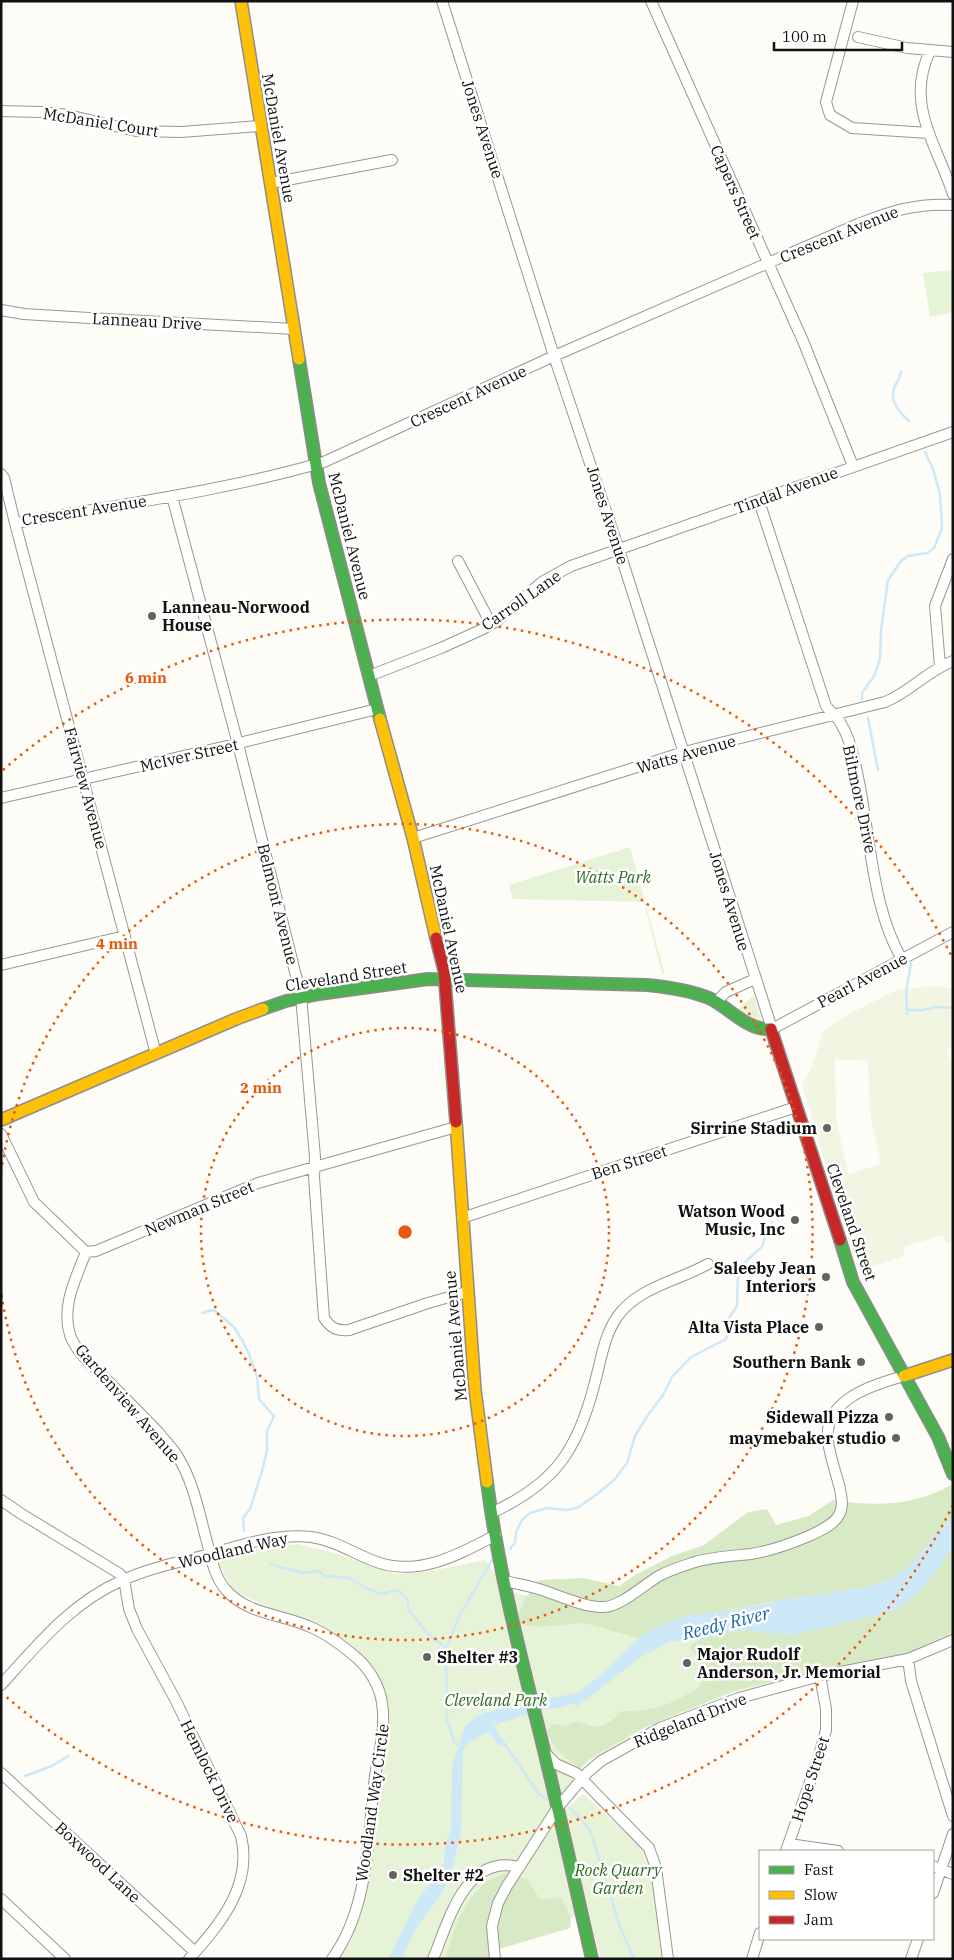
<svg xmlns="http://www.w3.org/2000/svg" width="954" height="1960" viewBox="0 0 954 1960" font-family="'IBM Plex Serif',serif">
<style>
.green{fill:#e7f3d7}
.forest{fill:#d8eac5}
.pitch{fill:#f0f6e1;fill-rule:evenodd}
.water{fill:#cde8f7}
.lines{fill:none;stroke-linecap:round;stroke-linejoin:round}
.stream{stroke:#cde8f7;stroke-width:2.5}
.street-casing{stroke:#979795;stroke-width:12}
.fast-casing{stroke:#8e8d8b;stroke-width:14}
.slow-casing{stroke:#8e8d8b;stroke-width:14}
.jam-casing{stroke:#8e8d8b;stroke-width:14}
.street{stroke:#fffffe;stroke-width:10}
.fast{stroke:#4caf50;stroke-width:11}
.slow{stroke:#ffc107;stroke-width:11}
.jam{stroke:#c62828;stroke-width:11}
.ring{fill:none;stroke:#e8590c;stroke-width:2.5;stroke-dasharray:2.5 5}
.poi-dot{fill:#646362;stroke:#fff;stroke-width:2}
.labels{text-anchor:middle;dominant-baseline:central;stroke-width:5;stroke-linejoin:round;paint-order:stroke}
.street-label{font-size:16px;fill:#111;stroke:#fff}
.poi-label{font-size:16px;font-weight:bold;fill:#111;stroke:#fff;text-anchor:end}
.park-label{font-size:16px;font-style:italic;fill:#2f6b1f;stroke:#fff}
.water-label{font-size:18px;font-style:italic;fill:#1768a6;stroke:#fff}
.centre{fill:#e8590c;stroke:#fff;stroke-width:2.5}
.ring-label{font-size:15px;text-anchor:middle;font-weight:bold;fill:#e8590c;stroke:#fff;stroke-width:5;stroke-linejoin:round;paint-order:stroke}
</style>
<rect width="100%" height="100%" fill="#fdfcf7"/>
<path class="green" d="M953 270V312L930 317 923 273Z
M630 847 665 975 662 974 644 902 513 899 509 885Z
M754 995 763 1026 738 1009Z
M953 1496V1634L909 1654 828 1670 734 1692 641 1730 586 1763 550 1810 578 1914 571 1918 570 1928 502 1948H489L491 1959H337L351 1942 367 1885 388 1703 367 1661 321 1625 283 1613 233 1591 216 1558 256 1549 298 1544 334 1553 396 1574 426 1572 485 1560 507 1591 606 1615Z
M583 1794 634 1840 644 1851 651 1867 665 1959H600L565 1809Z"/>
<path class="forest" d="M953 1484V1516L936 1533 910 1566 891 1578 869 1587 780 1600 667 1622 638 1638 584 1623 538 1627 516 1623 524 1600 540 1580 583 1578 619 1586 635 1575 672 1556 704 1545 748 1512 767 1509 776 1525 809 1516 833 1500C875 1507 915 1506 953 1484Z
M953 1546V1632L909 1653 828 1668 729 1692 643 1728 589 1759 580 1768C565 1759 553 1748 547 1731L551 1725 557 1724C566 1729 567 1723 575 1722 581 1720 585 1725 590 1726 604 1729 613 1720 622 1711 654 1712 674 1704 700 1686 705 1670 701 1660 689 1647L699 1640 738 1630 793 1635Z
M505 1873 527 1879 540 1899 562 1898 571 1918 570 1928 502 1948H489L491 1959H445L457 1922 470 1899 485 1882Z"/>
<path class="pitch" d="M937 986 953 989V1047L947 1050 953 1068V1241L946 1243 943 1235 903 1247 905 1256 869 1267 864 1255 854 1258 802 1085 812 1067 823 1031 847 1015 897 990ZM835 1059 868 1061 870 1113 881 1164 848 1174 836 1117Z"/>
<path class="water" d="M953 1516V1546L938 1569 919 1591 906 1603 889 1612 793 1635 738 1630 699 1640 671 1641 641 1657 578 1706 572 1703 563 1707 542 1710 494 1725 505 1746 499 1745 489 1733C478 1734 471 1742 463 1749L461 1833 451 1873 440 1896 415 1930 402 1959H389L415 1904 444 1864 446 1841 451 1830 452 1766 465 1726 479 1715 508 1706 577 1693 609 1668 638 1638 667 1622 688 1616 734 1610 780 1600 869 1587 891 1578 910 1566 936 1533Z"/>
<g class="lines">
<path class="stream" d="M901 372C900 378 898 381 895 386 888 399 900 413 909 421
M862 699V693L874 676 880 659 881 630 888 580 901 561 908 556 927 553 934 548 942 528 940 494 933 469 925 452
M868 718 878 770
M908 1010H924L935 1007 953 1008
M907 1014 906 992 911 964
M202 1313 212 1310 215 1311 234 1327 242 1340 249 1354 257 1377 259 1399 274 1416 267 1431V1450L262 1471 250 1509 243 1518 244 1531
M510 1549 515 1543 516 1532 522 1520 530 1513 547 1508 567 1510 577 1508 596 1495 614 1480 627 1463 635 1436 648 1415 663 1395 672 1377 691 1357 726 1339 728 1332 727 1321 737 1306 738 1274 747 1260 762 1247 766 1234 772 1222
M271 1563 276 1566 303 1573 319 1571 325 1576 349 1578 366 1588 382 1594 396 1590 399 1591 407 1599 409 1610 428 1634 446 1648
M502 1740 538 1793 546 1799
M461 1749 454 1741 447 1720 446 1648 461 1613 492 1560
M25 1776 52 1766 68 1756
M571 1809 586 1825 591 1833 620 1927 634 1959"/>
<g class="street-casing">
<path id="street" d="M442 1 554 356 619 550 772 1029 953 932
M651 1 803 341 853 466
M853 1 826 102 830 115 852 128 929 133
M858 37 907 48 953 52
M930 51C905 104 936 143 953 194
M1 111 42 112 68 115 136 131 181 132 260 126
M271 183 392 160
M1 310 24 314 89 318 294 329
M1 474 4 478 15 523C118 505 224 491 324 462L554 356 858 224C891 211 916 203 953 205
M172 496 238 744 301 996 315 1157 314 1177 324 1318C331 1328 336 1331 349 1330L428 1303 467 1292
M759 501 826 706C831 713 838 717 841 724 851 740 855 763 859 782 870 837 873 911 902 959
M15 523 156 1054
M458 561 491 624
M940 666 935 606 953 559
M369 676 441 648 483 629 498 620 542 582 571 566 953 432
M1 798 227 746 377 709
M413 838 684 752 885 702C910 692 927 671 953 661
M1 965 125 936
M716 1002 726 992 755 979
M1 1134 34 1202 86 1252 96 1251 258 1183 456 1127
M462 1218 796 1107
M86 1252C76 1278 61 1306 70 1335 76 1352 92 1365 105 1378 123 1396 141 1414 159 1433 165 1441 173 1448 178 1457 194 1483 199 1513 207 1542 211 1558 215 1578 226 1590 247 1614 280 1614 308 1626 326 1633 343 1646 358 1659 370 1670 380 1687 382 1703 386 1728 379 1752 375 1776 367 1837 370 1907 332 1959
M1 1500 20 1513 120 1574 124 1579 129 1609 137 1629 176 1701 241 1836C253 1886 220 1924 189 1959
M491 1513C555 1484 578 1450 595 1382 601 1360 604 1336 617 1317 638 1287 678 1281 708 1264
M505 1581C518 1584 530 1586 542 1590 560 1596 586 1608 604 1607 620 1607 645 1584 659 1576 670 1570 683 1566 695 1562 713 1557 732 1556 751 1554 771 1551 790 1544 809 1536 819 1531 830 1527 837 1518 844 1509 842 1499 840 1489 836 1473 830 1457 828 1441 823 1399 873 1385 904 1376
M908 1659 911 1681 953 1816
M1 1685C38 1644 72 1602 123 1580 152 1567 184 1561 214 1553 244 1544 279 1533 311 1537 334 1540 353 1553 374 1561 417 1578 458 1555 496 1535
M545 1753 556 1764 576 1773 649 1848 656 1868 668 1959
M1 1773 195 1952
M789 1844 838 1851
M786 1851 818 1759 826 1730V1709L820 1676
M933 1866 953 1874
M933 1893 953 1834
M1 1899 65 1959
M433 1959C448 1923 465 1853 519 1867
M495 1959 492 1926 498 1903 507 1886 558 1807 587 1773 601 1761 660 1728 739 1698 820 1676 908 1659 953 1640
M752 1959 760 1933
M911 1959 918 1939"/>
</g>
<g class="fast-casing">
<path id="fast" d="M299 359 319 483 380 719
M263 1009 286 1001 319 994 428 979 647 985C668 987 689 990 709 998 729 1007 747 1031 771 1029
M840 1240 853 1282 938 1437 953 1474
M487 1482C498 1569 520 1653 541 1738 559 1811 575 1885 592 1959"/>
</g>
<g class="slow-casing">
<path id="slow" d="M241 1 299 359
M380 719 413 838 436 938
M1 1120 236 1019 263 1009
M456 1122 475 1390 487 1482
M904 1376 953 1360"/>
</g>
<g class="jam-casing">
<path id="jam" d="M436 938 444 970 456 1122
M771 1029 840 1240"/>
</g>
<use href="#street" class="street"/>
<use href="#fast" class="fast"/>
<use href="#slow" class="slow"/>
<use href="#jam" class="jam"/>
</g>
<g class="ring">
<circle cx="405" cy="1232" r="204"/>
<path d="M1 1172A408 408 0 1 1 1 1292"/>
<path d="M953 1505A612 612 0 0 1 3 1694M3 770A612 612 0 0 1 953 959"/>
</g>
<g class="poi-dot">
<circle cx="152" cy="616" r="5"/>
<circle cx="827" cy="1128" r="5"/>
<circle cx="795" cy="1220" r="5"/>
<circle cx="826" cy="1277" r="5"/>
<circle cx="819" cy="1327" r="5"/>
<circle cx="861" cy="1362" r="5"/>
<circle cx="889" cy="1417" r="5"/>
<circle cx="896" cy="1438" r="5"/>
<circle cx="427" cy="1657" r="5"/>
<circle cx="687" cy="1663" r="5"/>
<circle cx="393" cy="1875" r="5"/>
</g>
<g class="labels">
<g class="street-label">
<text transform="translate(101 122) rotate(9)">McDaniel Court</text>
<text transform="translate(483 129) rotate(72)">Jones Avenue</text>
<text transform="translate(279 138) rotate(80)">McDaniel Avenue</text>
<text transform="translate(736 192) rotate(66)">Capers Street</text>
<text transform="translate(839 234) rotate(-22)">Crescent Avenue</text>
<text transform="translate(147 321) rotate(3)">Lanneau Drive</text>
<text transform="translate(468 396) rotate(-25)">Crescent Avenue</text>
<text transform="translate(786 490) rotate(-20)">Tindal Avenue</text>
<text transform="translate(84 510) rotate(-9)">Crescent Avenue</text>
<text transform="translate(608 515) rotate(72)">Jones Avenue</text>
<text transform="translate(350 536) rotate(76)">McDaniel Avenue</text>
<text transform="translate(521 600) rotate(-35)">Carroll Lane</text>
<text transform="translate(686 754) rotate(-16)">Watts Avenue</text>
<text transform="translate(189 755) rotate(-13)">McIver Street</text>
<text transform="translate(86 788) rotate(75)">Fairview Avenue</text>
<text transform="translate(860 799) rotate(78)">Biltmore Drive</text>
<text transform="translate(730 901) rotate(73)">Jones Avenue</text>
<text transform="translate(278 904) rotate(76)">Belmont Avenue</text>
<text transform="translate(449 929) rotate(78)">McDaniel Avenue</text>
<text transform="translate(346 976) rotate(-9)">Cleveland Street</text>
<text transform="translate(862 980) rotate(-28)">Pearl Avenue</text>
<text transform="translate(629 1162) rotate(-18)">Ben Street</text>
<text transform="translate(199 1208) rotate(-23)">Newman Street</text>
<text transform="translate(852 1222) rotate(71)">Cleveland Street</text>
<text transform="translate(455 1336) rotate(-95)">McDaniel Avenue</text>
<text transform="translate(128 1403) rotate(49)">Gardenview Avenue</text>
<text transform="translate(233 1550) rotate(-13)">Woodland Way</text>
<text transform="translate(690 1720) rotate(-22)">Ridgeland Drive</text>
<text transform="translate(210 1771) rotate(64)">Hemlock Drive</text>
<text transform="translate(810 1779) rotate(-72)">Hope Street</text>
<text transform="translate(372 1803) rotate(-82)">Woodland Way Circle</text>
<text transform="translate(98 1862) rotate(43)">Boxwood Lane</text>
</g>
<g class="poi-label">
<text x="162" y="607" text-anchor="start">Lanneau-Norwood<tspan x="162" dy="18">House</tspan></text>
<text x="817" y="1128">Sirrine Stadium</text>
<text x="785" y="1211">Watson Wood<tspan x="785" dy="18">Music, Inc</tspan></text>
<text x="816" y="1268">Saleeby Jean<tspan x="816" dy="18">Interiors</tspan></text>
<text x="809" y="1327">Alta Vista Place</text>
<text x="851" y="1362">Southern Bank</text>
<text x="879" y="1417">Sidewall Pizza</text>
<text x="886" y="1438">maymebaker studio</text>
<text x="697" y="1654" text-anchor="start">Major Rudolf<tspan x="697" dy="18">Anderson, Jr. Memorial</tspan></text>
<text x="437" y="1657" text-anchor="start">Shelter #3</text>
<text x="403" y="1875" text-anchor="start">Shelter #2</text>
</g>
<g class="park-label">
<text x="613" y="877">Watts Park</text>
<text x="496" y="1700">Cleveland Park</text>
<text x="618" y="1870">Rock Quarry<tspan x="618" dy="18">Garden</tspan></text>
</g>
<g class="water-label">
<text transform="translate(726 1623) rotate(-14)">Reedy River</text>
</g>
</g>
<circle cx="405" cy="1232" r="8" class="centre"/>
<g class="ring-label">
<text x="146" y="683">6 min</text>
<text x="117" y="949">4 min</text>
<text x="261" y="1093">2 min</text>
</g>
<rect width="954" height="1960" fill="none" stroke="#111111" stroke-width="5"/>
<rect x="759" y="1850" width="175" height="90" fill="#ffffff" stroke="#a0a0a0"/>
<rect x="769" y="1866" width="25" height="8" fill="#4caf50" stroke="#a0a0a0"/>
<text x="804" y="1875" font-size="15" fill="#111111">Fast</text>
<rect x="769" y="1891" width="25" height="8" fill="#ffc107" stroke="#a0a0a0"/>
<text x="804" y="1900" font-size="15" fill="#111111">Slow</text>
<rect x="769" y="1916" width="25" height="8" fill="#c62828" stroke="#a0a0a0"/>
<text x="804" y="1925" font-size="15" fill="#111111">Jam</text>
<path d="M774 42v8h128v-8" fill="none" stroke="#111111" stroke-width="2.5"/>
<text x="782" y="42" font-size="15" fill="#111111" stroke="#ffffff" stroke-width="4" paint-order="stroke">100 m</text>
</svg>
